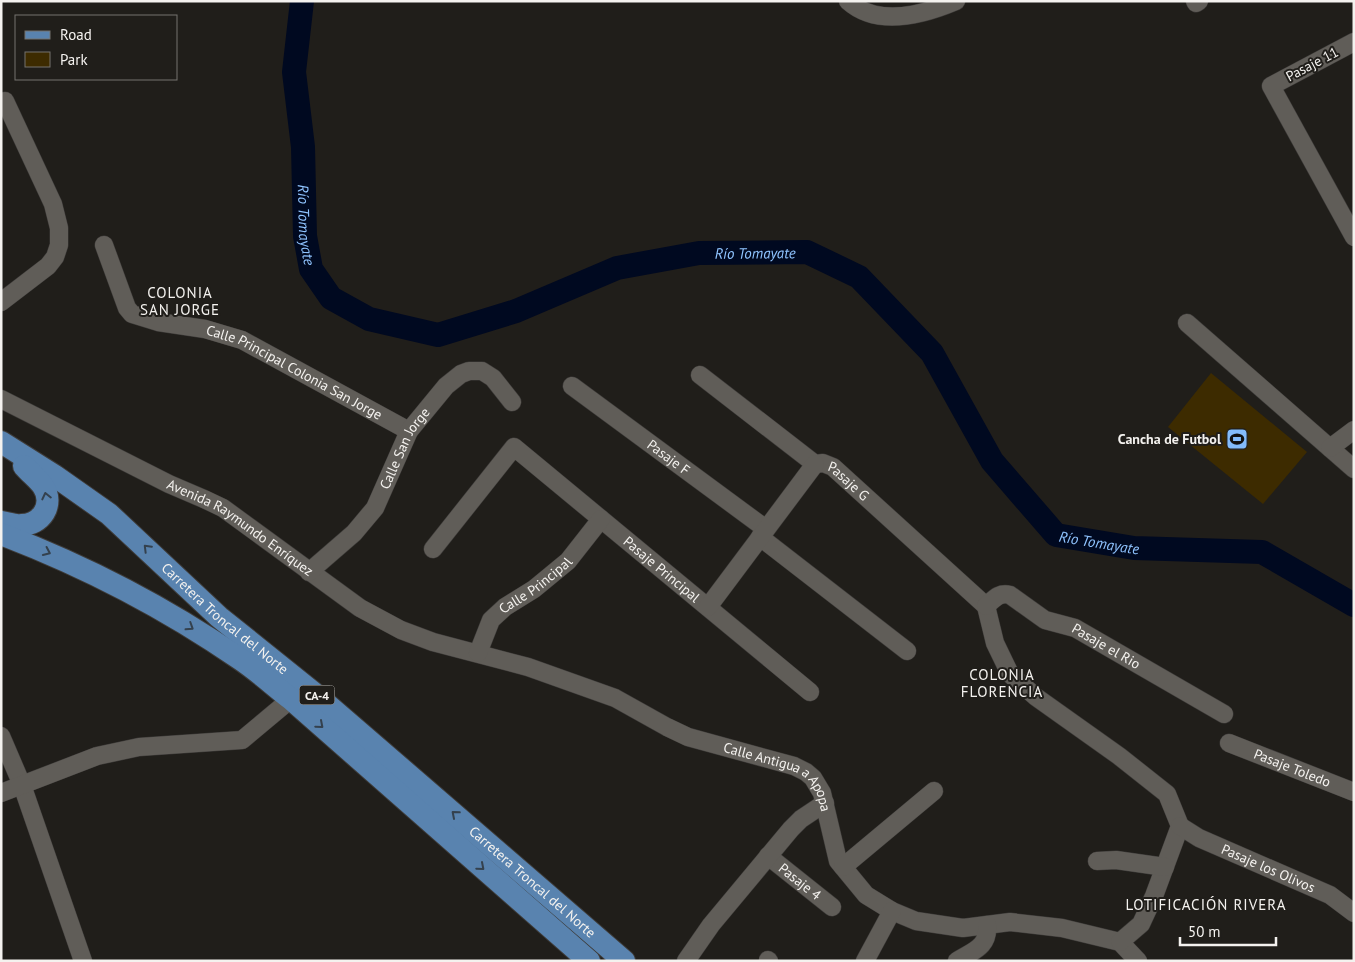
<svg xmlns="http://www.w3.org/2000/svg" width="1355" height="962" viewBox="0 0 1355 962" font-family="'PT Sans',sans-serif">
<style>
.green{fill:#3d2b00}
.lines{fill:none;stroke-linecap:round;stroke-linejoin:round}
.river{stroke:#000920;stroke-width:24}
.minor-casing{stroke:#3d3b39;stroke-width:19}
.major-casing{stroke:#3d3b39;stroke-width:24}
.minor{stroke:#605d58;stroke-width:18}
.major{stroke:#5983af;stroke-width:22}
.oneway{stroke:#34414e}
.labels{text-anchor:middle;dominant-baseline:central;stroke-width:4;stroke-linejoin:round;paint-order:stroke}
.shield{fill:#201e1a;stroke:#b4b2af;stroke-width:1}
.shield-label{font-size:12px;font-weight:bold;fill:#f4f2ef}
.street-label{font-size:14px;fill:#f4f2ef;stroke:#201e1a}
.poi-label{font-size:14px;font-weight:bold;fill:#f4f2ef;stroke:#201e1a;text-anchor:end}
.water-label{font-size:15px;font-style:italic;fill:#8fc4ff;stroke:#201e1a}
.neighbourhood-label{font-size:15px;letter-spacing:1px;fill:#f4f2ef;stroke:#201e1a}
</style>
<rect width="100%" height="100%" fill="#201e1a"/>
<path class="green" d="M1211 373 1307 452 1263 504 1168 427Z"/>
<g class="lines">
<path class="river" id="s1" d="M302 1 294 72 303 147 305 236 311 269 331 298 369 319 438 335 516 311 617 268 699 253 807 252 859 277 932 353 992 461 1056 535 1134 548 1262 552 1354 605"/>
<g class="minor-casing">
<g id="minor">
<path d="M848 1C878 28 923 15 956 1"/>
<path d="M1195 1 1196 3 1199 1"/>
<path d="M1354 42 1271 86 1354 237"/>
<path id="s2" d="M104 245 127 308 132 314 158 322 205 329 242 340 409 431"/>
<path d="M1 302 48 266 55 257 59 245V228L53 204 5 101"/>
<path d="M1187 323 1354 469"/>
<path id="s3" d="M700 375 815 464 823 463 833 467 986 606"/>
<path id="s4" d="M572 386 766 529"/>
<path id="s5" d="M1 399 169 484 204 499 223 508 360 608 401 630 433 642 528 667 615 698 667 727 688 737 794 766 806 772 813 778 822 793 838 861 866 895 892 911 916 921 963 928 1010 922 1062 928 1120 942 1138 961"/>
<path d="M1330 448 1354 430"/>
<path d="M760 537 907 651"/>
<path id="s6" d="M433 549 514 447 810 692"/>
<path id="s7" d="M309 572 354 533 375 508 409 431 446 386 461 374 469 371H482L493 378 512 402"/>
<path d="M986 606 995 643 1010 674 1036 697 1119 756 1167 794 1180 826 1154 896 1141 924 1120 942"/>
<path id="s8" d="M986 606C994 599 999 592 1010 595L1045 620 1075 628 1224 714"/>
<path d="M708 607 815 464"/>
<path id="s9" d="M478 653 491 620 505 607 534 589 568 561 601 519"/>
<path d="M1 736 22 785 83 961"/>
<path id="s10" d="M1229 743 1354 792"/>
<path d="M1 793 97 756 139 747 242 740 291 699"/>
<path id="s11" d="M1180 826 1199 838 1330 895 1354 913"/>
<path id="s12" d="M768 856 832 907"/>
<path d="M1097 861 1116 860 1165 867"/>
<path d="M843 867 934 791"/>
<path d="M768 960 769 961"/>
<path d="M686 961 711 925 791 829 801 819 825 803"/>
<path d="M865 961 892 911"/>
<path d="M957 961C973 951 989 947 987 925"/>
</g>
</g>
<g class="major-casing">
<g id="major">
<path id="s13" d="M1 442 55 476 109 514 219 617 315 694 624 961"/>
<path d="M1 522C8 523 15 526 21 525 41 525 55 505 43 486 38 479 30 473 24 466"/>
<path d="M1 534C85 566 166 608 240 659 258 671 274 686 291 699L589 961"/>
</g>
</g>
<use href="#minor" class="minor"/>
<use href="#major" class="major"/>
</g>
<defs><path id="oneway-chevron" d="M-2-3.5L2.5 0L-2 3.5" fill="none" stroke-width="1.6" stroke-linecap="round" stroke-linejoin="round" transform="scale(1.25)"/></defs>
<g class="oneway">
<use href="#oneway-chevron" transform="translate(46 496) rotate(-103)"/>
<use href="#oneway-chevron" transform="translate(147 548) rotate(-135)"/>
<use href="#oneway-chevron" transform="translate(47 552) rotate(25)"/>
<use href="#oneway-chevron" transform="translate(190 627) rotate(33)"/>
<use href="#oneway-chevron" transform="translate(320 725) rotate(41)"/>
<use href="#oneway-chevron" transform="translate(455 814) rotate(-139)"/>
<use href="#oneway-chevron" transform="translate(481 867) rotate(41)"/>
</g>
<defs>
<g id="stadium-square" transform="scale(1.125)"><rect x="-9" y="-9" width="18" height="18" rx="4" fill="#83bcfb" stroke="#201e1a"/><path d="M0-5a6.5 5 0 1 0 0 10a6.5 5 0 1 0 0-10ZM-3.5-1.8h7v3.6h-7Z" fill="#111"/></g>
</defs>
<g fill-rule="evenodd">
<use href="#stadium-square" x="1237" y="439"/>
</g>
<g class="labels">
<rect class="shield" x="299.5" y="685.5" width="35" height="19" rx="4"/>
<g class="shield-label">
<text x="317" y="695">CA-4</text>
</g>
<g class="street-label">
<text transform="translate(1312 64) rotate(-28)">Pasaje 11</text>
<text stroke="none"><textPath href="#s2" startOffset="249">Calle Principal Colonia San Jorge</textPath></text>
<text stroke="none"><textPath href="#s7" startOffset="159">Calle San Jorge</textPath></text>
<text stroke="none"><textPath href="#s4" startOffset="120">Pasaje F</textPath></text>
<text stroke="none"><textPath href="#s3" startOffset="185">Pasaje G</textPath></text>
<text stroke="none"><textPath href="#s5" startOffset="272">Avenida Raymundo Enríquez</textPath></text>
<text stroke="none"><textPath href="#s6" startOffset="322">Pasaje Principal</textPath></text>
<text stroke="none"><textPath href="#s9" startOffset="92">Calle Principal</textPath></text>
<text stroke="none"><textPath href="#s13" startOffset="286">Carretera Troncal del Norte</textPath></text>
<text stroke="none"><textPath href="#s8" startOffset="138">Pasaje el Rio</textPath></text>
<text stroke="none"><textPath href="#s10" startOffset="68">Pasaje Toledo</textPath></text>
<text stroke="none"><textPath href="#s5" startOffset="874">Calle Antigua a Apopa</textPath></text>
<text stroke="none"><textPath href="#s11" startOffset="98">Pasaje los Olivos</textPath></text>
<text stroke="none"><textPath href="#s13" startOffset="691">Carretera Troncal del Norte</textPath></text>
<text stroke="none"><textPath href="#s12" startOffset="41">Pasaje 4</textPath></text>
</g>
<g class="poi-label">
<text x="1221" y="439">Cancha de Futbol</text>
</g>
<g class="water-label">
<text stroke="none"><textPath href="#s1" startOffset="225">Río Tomayate</textPath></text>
<text stroke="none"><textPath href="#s1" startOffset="750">Río Tomayate</textPath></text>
<text stroke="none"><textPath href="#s1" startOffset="1230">Río Tomayate</textPath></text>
</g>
<g class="neighbourhood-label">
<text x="180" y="292">COLONIA<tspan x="180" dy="17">SAN JORGE</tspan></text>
<text x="1002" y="674">COLONIA<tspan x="1002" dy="17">FLORENCIA</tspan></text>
<text x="1206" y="904">LOTIFICACIÓN RIVERA</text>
</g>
</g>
<rect width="1355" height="962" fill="none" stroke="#f4f2ef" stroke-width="5"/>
<rect x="15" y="15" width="162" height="65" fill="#201e1a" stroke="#75736f"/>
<rect x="25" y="31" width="25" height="8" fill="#5983af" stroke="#75736f"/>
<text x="60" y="40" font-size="15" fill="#f4f2ef">Road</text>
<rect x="25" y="52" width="25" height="15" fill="#3d2b00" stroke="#75736f"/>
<text x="60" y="65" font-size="15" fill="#f4f2ef">Park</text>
<path d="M1180 937v8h96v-8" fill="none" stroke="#f4f2ef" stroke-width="2.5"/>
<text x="1188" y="937" font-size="15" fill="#f4f2ef" stroke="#201e1a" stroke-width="4" paint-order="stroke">50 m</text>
</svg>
